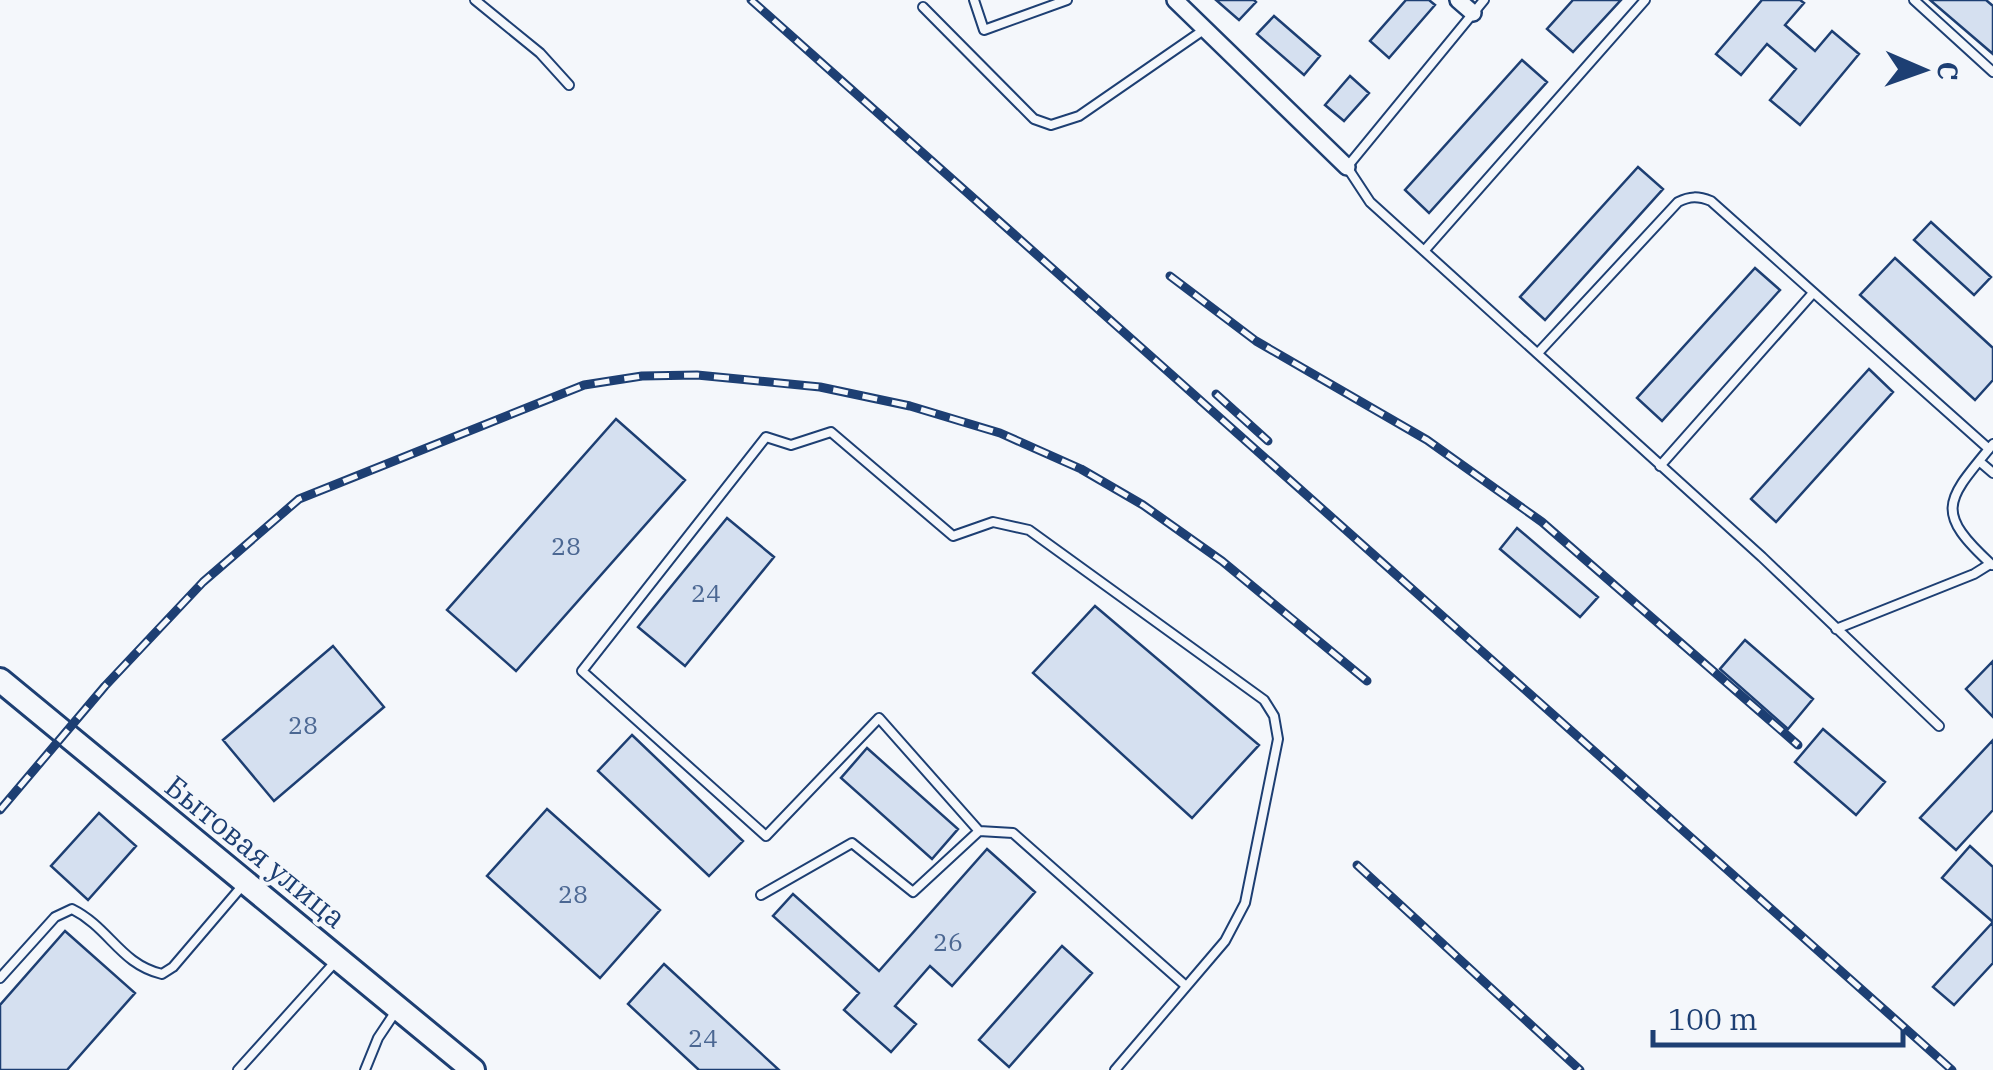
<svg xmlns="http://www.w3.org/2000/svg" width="1993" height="1070" viewBox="0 0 1993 1070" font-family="'IBM Plex Serif',serif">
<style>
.building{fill:#d5e0f0;stroke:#1d3f73;stroke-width:2.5}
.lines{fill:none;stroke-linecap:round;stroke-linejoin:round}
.lane-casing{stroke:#1d3f73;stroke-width:12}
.street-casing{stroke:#1d3f73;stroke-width:20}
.secondary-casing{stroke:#1d3f73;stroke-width:28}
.lane{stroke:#f4f7fb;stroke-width:8}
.street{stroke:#f4f7fb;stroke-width:15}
.secondary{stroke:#f4f7fb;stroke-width:22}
.rail-casing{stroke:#1d3f73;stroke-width:9}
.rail{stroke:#f4f7fb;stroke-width:5;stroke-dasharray:15;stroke-linecap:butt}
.labels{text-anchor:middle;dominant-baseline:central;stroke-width:8;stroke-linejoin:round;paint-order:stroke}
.number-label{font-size:25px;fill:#4b6792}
.street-label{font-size:30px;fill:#1d3f73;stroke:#f4f7fb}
</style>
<rect width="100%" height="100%" fill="#f4f7fb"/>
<path class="building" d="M1216 0H1254L1256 2 1239 20Z
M1406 0H1429L1435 5 1389 58 1370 41Z
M1573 0H1621L1573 52 1547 29Z
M1762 0H1800L1804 3 1785 25 1815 51 1832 31 1859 54 1800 125 1770 100 1796 69 1767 44 1741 75 1716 54Z
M1930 0H1986L1993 6V54Z
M1274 16 1320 56 1304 75 1257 34Z
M1522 60 1547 82 1429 213 1405 190Z
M1350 76 1369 93 1344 121 1325 105Z
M1638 167 1663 189 1545 320 1520 297Z
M1931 222 1991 277 1974 295 1914 240Z
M1895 258 1993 348V380L1975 400 1860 295Z
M1755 268 1780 290 1662 421 1637 398Z
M1869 369 1893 392 1776 522 1751 499Z
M616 419 685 480 516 671 447 610Z
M727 518 774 557 685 666 638 627Z
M1517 528 1598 597 1580 617 1500 549Z
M1095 606 1259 745 1192 818 1033 673Z
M1745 640 1813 699 1788 729 1720 669Z
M333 646 384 707 274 801 223 740Z
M1993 661V717L1966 689Z
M1823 729 1885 782 1856 815 1795 762Z
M632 735 743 841 709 876 598 771Z
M1993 740V810L1956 850 1920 818Z
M867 748 958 829 932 859 841 778Z
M547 809 660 910 600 978 487 876Z
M99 813 136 846 88 900 51 866Z
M1970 846 1993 867V922L1942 878Z
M987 849 1035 892 952 986 930 966 895 1006 916 1024 891 1052 844 1010 859 993 773 916 793 894 879 971Z
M1993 922V963L1954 1005 1933 987Z
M65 931 135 993 67 1070H0V1005Z
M1062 946 1092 973 1009 1067 979 1040Z
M664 964 779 1070H699L628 1004Z"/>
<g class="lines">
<g class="lane-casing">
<path id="lane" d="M475 0 540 53 569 85
M974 0 984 30 1067 0
M1484 0 1347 167 1370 202 1762 557 1939 726
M1914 0 1993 72
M923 7 1034 119 1051 125 1079 116 1205 29
M1424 251 1645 0
M1538 353 1678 202C1690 196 1698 196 1711 201L1989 449
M1979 461 1993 473
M1660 466 1813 293
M1992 565C1933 511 1946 501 1993 444
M1836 629 1974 574 1990 564
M979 831 879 718 766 836 582 671 766 437 791 445 831 432 953 536 993 522 1029 530 1264 700 1274 716 1278 739 1245 903 1225 941 1115 1070
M761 895 852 843 913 892 979 831 1013 833 1186 986
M0 978 55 917 72 909C110 928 120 964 162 974L173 967 243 885
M238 1070 336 961
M365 1070 378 1038 396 1011"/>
</g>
<g class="street-casing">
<path id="street" d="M1175 0 1347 167
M1458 0 1473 13"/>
</g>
<g class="secondary-casing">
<path id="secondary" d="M0 680 473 1070"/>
</g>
<use href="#lane" class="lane"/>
<use href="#street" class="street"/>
<use href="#secondary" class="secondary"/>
<g class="rail-casing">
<path id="rail" d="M751 0 1952 1070
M1170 276 1256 341 1427 440 1542 522 1798 745
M1216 394 1268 441
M0 810 105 686 203 582 299 499 584 385 642 376 697 375 820 387 910 406 1000 433 1081 469 1143 505 1222 561 1367 681
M1357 865 1580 1070"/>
</g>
<use href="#rail" class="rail"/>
</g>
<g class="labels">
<g class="number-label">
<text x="566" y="545">28</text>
<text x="706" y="592">24</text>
<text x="303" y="724">28</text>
<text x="573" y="893">28</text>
<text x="948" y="941">26</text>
<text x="703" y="1037">24</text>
</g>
<g class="street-label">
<text transform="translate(256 851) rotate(39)">Бытовая улица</text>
</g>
</g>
<g transform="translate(1923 70) rotate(92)" stroke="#f4f7fb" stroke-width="8" paint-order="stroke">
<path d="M0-8L18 38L0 25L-18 38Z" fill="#1d3f73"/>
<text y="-15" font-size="28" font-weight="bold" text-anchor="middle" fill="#1d3f73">С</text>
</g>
<path d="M1653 1030v15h250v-15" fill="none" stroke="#1d3f73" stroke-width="5"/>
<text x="1668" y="1030" font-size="30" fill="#1d3f73" stroke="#f4f7fb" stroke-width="8" paint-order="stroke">100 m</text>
</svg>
